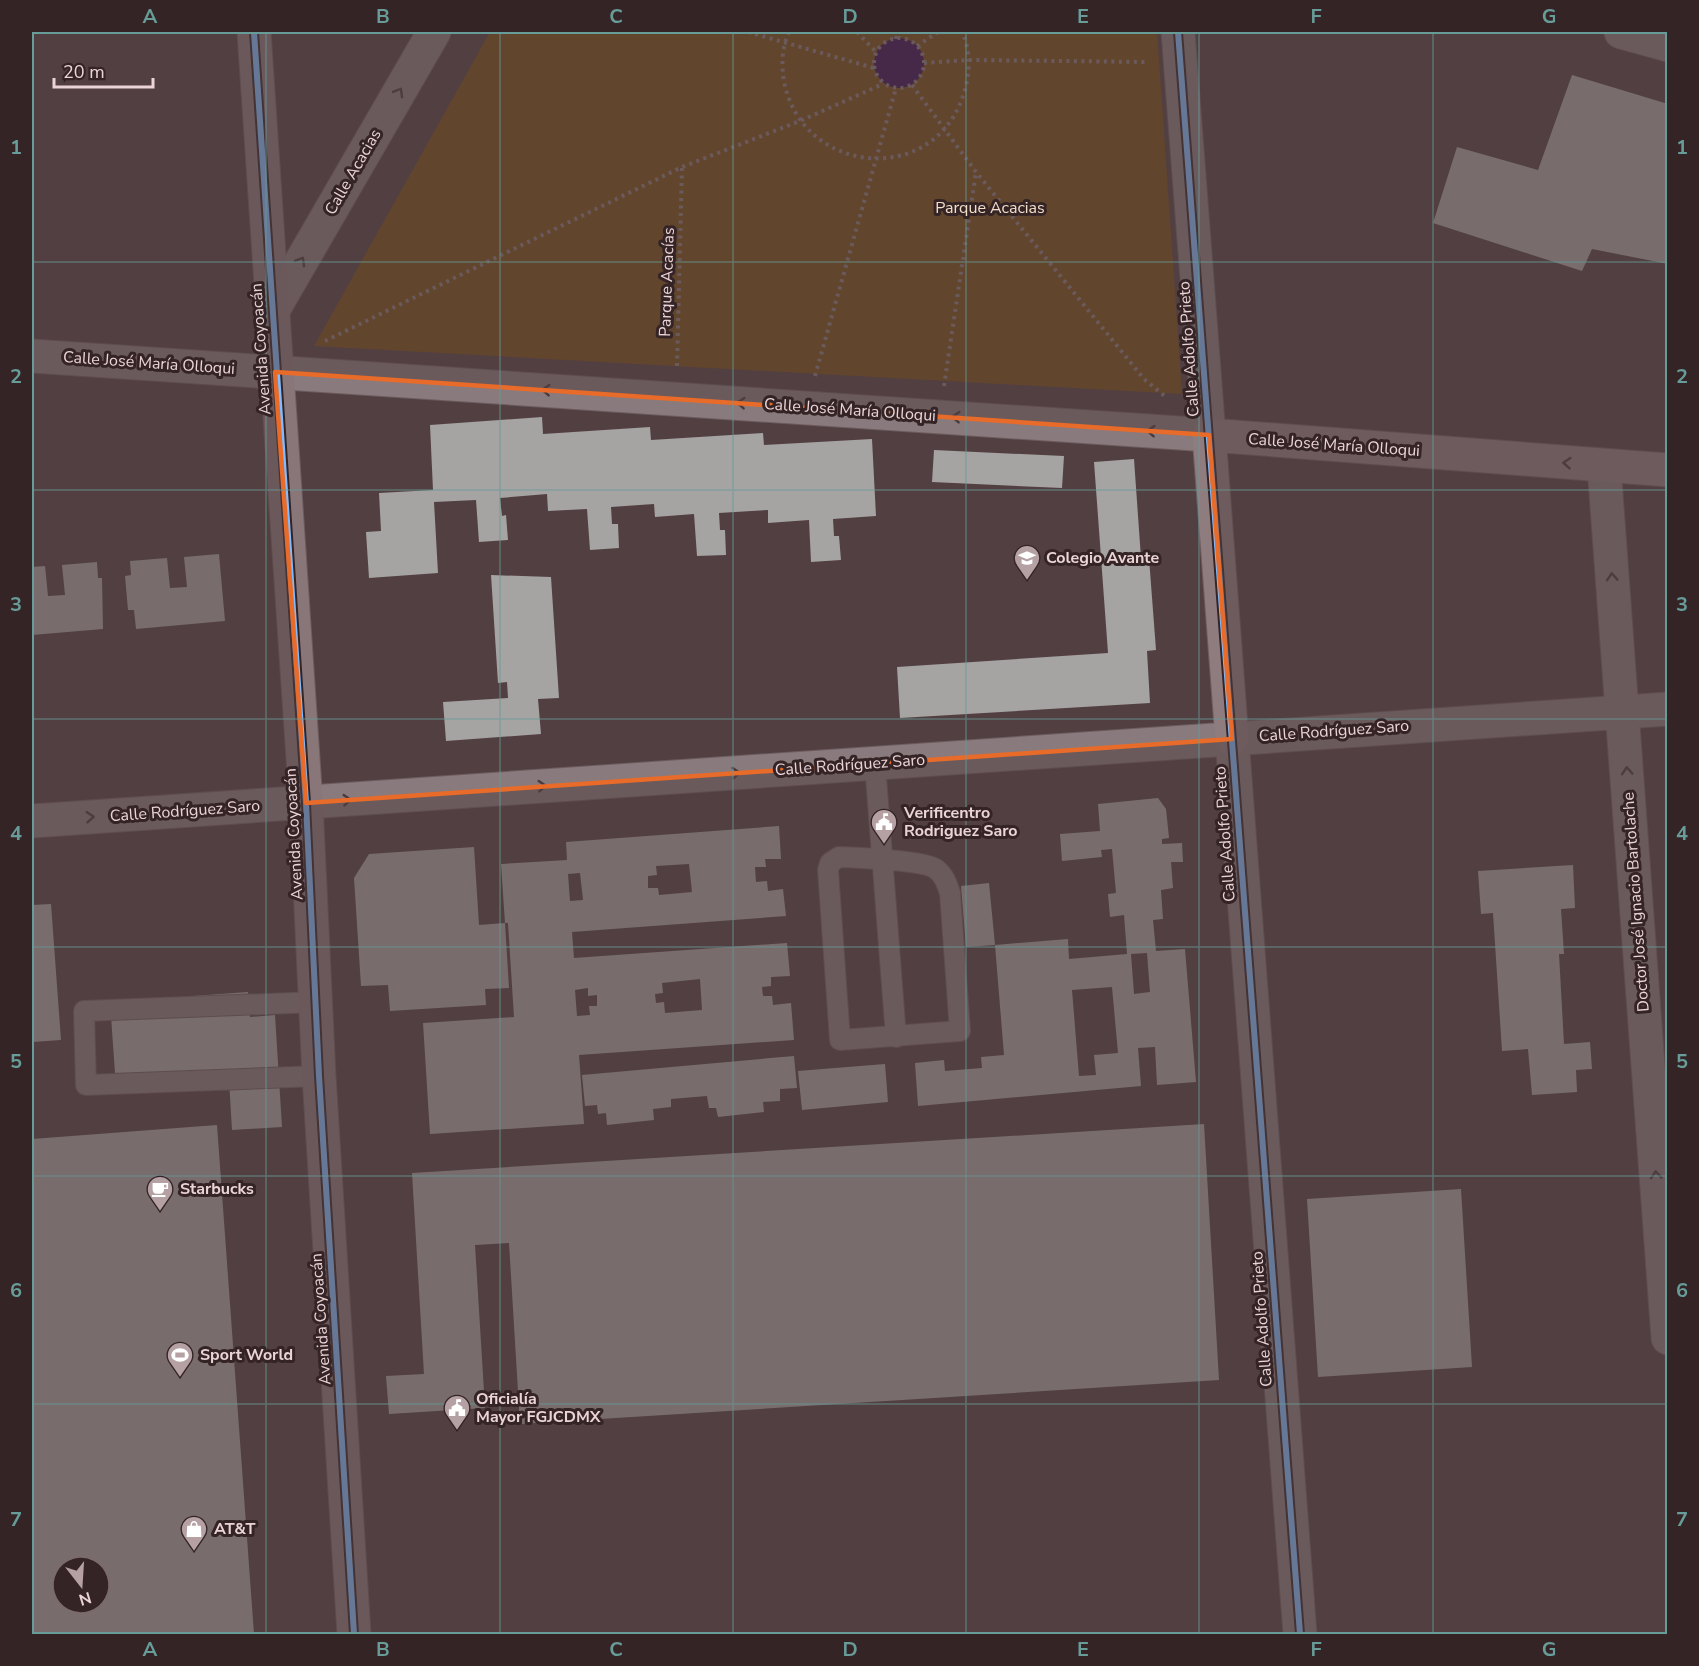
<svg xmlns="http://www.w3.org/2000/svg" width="1699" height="1666" viewBox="0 0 1699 1666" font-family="'Nunito Sans',sans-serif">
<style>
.green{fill:#774c15}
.water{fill:#390f50}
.building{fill:#a6a3a3;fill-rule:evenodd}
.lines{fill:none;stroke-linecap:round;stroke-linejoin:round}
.lane-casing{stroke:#6d5c5f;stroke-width:22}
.street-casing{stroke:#6d5c5f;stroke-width:35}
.secondary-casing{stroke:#6d5c5f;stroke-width:35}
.primary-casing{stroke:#6d5c5f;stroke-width:35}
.path{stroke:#887a7d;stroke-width:4;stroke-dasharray:3 4.5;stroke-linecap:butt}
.lane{stroke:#897a7d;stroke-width:20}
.street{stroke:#897a7d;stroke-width:33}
.secondary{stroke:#8e7c7f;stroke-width:33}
.primary{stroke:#897679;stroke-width:33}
.cycleway-casing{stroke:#342426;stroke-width:10}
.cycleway{stroke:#80bcff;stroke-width:6}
.oneway{stroke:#493a3c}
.oneway2{stroke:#4a3a3c}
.marked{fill:none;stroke:#e86b2a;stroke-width:4.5;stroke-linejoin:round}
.grid{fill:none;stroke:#679c98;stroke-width:1.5;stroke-opacity:0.55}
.labels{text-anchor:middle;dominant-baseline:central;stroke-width:6;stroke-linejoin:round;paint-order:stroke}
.street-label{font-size:16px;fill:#ebd4d7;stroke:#342426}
.park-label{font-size:16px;fill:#f3dec9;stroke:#342426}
.poi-label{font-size:16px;font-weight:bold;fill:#ebd4d7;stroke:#342426;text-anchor:start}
.neatline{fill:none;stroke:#679c98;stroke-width:2}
.grid-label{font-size:20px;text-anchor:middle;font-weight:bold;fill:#679c98}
</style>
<rect width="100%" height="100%" fill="#523f42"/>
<path class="green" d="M490 32H1157L1182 394 314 346Z"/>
<path class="water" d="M874 63a25 25 0 1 1 50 0a25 25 0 1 1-50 0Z"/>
<path class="building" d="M1572 75 1668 104V264L1592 249 1582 271 1433 223 1457 147 1538 170Z
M542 417 543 434 650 427 651 440 763 433 764 445 872 439 876 516 833 519 834 536H839L841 560 811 562 809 520 768 523V510L719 513 720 530H725L726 555 697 556 694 514 655 517 654 504 611 507 612 524H618L619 548 590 550 587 509 548 511 547 494 500 498 502 516 506 515 508 540 479 542 476 500 434 502 438 573 369 578 366 532 381 531 379 493 433 490 430 425Z
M934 450 1064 456 1062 488 932 482Z
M1134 459 1141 558H1149L1156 650 1147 651 1150 703 900 718 897 667 1108 653 1094 462Z
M219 554 225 621 136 629 134 610H128L125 576 131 575 130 561 167 558 170 588 187 587 184 557Z
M97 562 98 578H102L103 629 32 635V567L45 566 48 596 65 595 62 565Z
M491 575 551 577 559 698 538 699 541 734 446 741 443 702 508 698 507 682 498 683Z
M1158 798 1166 809 1169 838 1162 839V844L1182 843 1183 862H1171L1173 888 1161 890 1163 919 1153 920 1156 951 1185 949 1196 1082 1157 1085 1155 1047 1138 1048 1141 1086 918 1106 915 1063 944 1060 945 1071 982 1068 981 1057 1004 1055 995 945 966 947 961 886 989 883 995 945 1068 939 1069 959 1127 954 1124 915 1110 917 1108 894 1116 893 1112 849 1101 850 1102 857 1062 861 1060 834 1100 831 1098 804ZM1147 953 1150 992 1134 994 1131 954ZM1112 987 1118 1053 1094 1055 1096 1075 1079 1076 1072 990Z
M779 826 781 859H765L766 867H755L756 882 767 881 768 891 783 889 786 916 572 932 574 958 787 943 790 976 771 977V986L762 987 763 996H772L773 1005 791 1003 794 1040 579 1055 584 1124 430 1134 423 1023 514 1017 508 923H505L501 864 567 860 566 842ZM689 864 692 892 659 895 658 888H648V876L657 875 656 866ZM580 873 583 900 570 901 568 874ZM700 979 702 1010 665 1013 664 1002 656 1003 655 994 663 993 662 983ZM588 988V996L597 995V1006H589L590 1015 577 1016 575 990Z
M474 847 479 925 505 923 509 988 485 989 486 1005 390 1011 388 985 361 986 354 878 369 854Z
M1573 865 1575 908 1561 909 1564 954H1559L1564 1044 1590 1042 1592 1069 1576 1070 1577 1092 1532 1095 1528 1049 1502 1051 1493 913 1481 914 1478 871Z
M51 904 61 1040 32 1042V905Z
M248 992 250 1017 275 1015 282 1127 232 1130 229 1080 116 1087 110 1002Z
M794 1056 797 1088 780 1089V1101L763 1102 764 1112 718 1117 716 1108H709L707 1096 671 1099V1107L653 1109 654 1120 607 1125 606 1113 598 1114 597 1105 585 1106 582 1075Z
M885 1064 888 1102 802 1110 798 1071Z
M1204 1124 1219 1380 520 1424 509 1243 475 1245 485 1408 389 1414 386 1376 424 1374 412 1173Z
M217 1125 254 1634H32V1139ZM63 1567H99V1603H63Z
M1461 1189 1472 1367 1318 1377 1307 1199Z"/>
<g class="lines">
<g class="lane-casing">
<path id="lane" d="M875 764 896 1037
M839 857C858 858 923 860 936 869 944 875 947 884 950 893L960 1031 840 1040 828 870 830 863Z
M317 1002 84 1011 86 1085 319 1076"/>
</g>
<g class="street-casing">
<path id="street" d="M1621 32 1668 45
M272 312 434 32
M32 356 1209 435 1178 32
M1604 466 1668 1338
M1232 739 1300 1634
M32 821 1668 709"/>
</g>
<g class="secondary-casing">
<path id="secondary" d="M1232 739 1209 435 1668 470"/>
</g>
<g class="primary-casing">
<path id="primary" d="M254 32 306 803 319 1076 354 1634"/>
</g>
<path class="path" d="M748 32 874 68
M789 32C782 47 781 64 784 81 801 173 929 188 962 99 970 77 972 53 962 32
M857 32 876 52
M874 63a25 25 0 1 1 50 0a25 25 0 1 1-50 0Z
M896 39 897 32
M917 46 938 32
M924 63 969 60 1148 62
M912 85 976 172 1144 379 1166 397
M325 341 682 167 800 121 883 84
M677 366 682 167
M815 376 896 88
M944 386 976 172"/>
<use href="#lane" class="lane"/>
<use href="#street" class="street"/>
<use href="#secondary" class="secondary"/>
<use href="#primary" class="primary"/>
<g class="cycleway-casing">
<path id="cycleway" d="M254 32 306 803 319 1076 354 1634
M1178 32 1300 1634"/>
</g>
<use href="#cycleway" class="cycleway"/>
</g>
<defs><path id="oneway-chevron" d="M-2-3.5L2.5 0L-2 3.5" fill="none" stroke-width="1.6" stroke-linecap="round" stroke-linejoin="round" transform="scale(1.5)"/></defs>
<g class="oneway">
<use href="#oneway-chevron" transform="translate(399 92) rotate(-60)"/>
<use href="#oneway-chevron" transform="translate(301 261) rotate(-60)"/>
<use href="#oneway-chevron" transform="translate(546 390) rotate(-176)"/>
<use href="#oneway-chevron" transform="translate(741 403) rotate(-176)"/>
<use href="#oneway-chevron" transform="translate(956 417) rotate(-176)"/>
<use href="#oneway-chevron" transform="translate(1151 431) rotate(-176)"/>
<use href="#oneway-chevron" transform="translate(1612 577) rotate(-94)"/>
<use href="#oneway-chevron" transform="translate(1627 771) rotate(-94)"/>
<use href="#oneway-chevron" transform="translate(736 773) rotate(-4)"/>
<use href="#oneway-chevron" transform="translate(542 786) rotate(-4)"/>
<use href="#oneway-chevron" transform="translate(347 800) rotate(-4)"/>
<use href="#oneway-chevron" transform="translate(90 817) rotate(-4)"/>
<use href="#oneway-chevron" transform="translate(1656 1175) rotate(-94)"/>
</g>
<use class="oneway2" href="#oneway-chevron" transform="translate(1567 463) rotate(-176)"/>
<path d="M0 0H1699V1666H0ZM275 372 1209 435 1232 739 306 803Z" fill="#523f42" fill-opacity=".55" fill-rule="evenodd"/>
<path class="marked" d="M275 372 1209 435 1232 739 306 803Z"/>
<path class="grid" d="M266 32V1634M500 32V1634M733 32V1634M966 32V1634M1199 32V1634M1433 32V1634M32 262H1668M32 490H1668M32 719H1668M32 947H1668M32 1176H1668M32 1404H1668"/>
<defs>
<g id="school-pin" transform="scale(1.35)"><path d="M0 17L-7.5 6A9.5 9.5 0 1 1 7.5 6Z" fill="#b5a0a3" stroke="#342426"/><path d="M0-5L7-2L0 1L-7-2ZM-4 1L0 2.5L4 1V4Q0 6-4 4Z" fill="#fff"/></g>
<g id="civic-pin" transform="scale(1.35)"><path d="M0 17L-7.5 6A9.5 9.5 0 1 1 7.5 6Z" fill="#b5a0a3" stroke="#342426"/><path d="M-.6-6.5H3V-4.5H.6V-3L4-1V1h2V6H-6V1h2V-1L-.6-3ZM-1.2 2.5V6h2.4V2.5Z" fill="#fff"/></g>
<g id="cafe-pin" transform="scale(1.35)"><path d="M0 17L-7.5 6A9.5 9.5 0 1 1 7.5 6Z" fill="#b5a0a3" stroke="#342426"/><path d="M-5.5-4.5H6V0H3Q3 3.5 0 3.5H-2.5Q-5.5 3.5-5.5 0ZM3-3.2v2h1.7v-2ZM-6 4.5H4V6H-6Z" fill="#fff"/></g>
<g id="stadium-pin" transform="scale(1.35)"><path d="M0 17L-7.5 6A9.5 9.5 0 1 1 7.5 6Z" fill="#b5a0a3" stroke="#342426"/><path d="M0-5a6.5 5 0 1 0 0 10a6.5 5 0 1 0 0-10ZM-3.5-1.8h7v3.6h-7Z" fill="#fff"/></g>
<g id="shop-pin" transform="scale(1.35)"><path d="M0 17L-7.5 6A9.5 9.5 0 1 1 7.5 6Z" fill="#b5a0a3" stroke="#342426"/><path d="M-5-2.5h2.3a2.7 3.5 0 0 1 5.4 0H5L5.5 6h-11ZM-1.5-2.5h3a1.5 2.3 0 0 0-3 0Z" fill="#fff"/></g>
</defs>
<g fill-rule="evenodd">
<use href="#school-pin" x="1027" y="558"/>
<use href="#civic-pin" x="884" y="822"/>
<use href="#cafe-pin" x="160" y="1189"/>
<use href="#stadium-pin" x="180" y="1355"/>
<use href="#civic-pin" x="457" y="1408"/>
<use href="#shop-pin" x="194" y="1529"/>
</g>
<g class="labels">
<g class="street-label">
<text transform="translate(353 172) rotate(-60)">Calle Acacias</text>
<text transform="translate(667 282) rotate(-88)">Parque Acacías</text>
<text transform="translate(261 349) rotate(-94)">Avenida Coyoacán</text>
<text transform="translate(1189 349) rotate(-94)">Calle Adolfo Prieto</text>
<text transform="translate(149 363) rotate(4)">Calle José María Olloqui</text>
<text transform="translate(850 410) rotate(4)">Calle José María Olloqui</text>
<text transform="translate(1334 445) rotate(4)">Calle José María Olloqui</text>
<text transform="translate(1334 731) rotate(-4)">Calle Rodríguez Saro</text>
<text transform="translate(850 765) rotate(-4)">Calle Rodríguez Saro</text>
<text transform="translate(185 811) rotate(-4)">Calle Rodríguez Saro</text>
<text transform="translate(294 834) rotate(-93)">Avenida Coyoacán</text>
<text transform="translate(1225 834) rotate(-94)">Calle Adolfo Prieto</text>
<text transform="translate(1636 902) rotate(-94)">Doctor José Ignacio Bartolache</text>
<text transform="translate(321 1319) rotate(-94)">Avenida Coyoacán</text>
<text transform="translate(1262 1319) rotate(-94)">Calle Adolfo Prieto</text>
</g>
<g class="park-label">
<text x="990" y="208">Parque Acacias</text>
</g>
<g class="poi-label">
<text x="1046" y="558">Colegio Avante</text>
<text x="904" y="813">Verificentro<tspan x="904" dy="18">Rodriguez Saro</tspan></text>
<text x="180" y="1189">Starbucks</text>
<text x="200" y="1355">Sport World</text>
<text x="476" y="1399">Oficialía<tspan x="476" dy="18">Mayor FGJCDMX</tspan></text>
<text x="214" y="1529">AT&amp;T</text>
</g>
</g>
<rect width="1699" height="1666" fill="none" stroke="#342426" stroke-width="66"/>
<g transform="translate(81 1585) rotate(163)"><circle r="28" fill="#342426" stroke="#7d6a6d" stroke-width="1.5"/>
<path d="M0-4.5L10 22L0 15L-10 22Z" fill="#b5a0a3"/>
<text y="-9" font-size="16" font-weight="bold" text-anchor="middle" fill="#ebd4d7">N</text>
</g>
<path d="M54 78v9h99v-9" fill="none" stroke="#ebd4d7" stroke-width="3"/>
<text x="63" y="78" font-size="18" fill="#ebd4d7" stroke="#342426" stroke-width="4.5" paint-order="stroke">20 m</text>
<rect x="33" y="33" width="1633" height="1600" class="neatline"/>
<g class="grid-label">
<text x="150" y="23">A</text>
<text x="383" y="23">B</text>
<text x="616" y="23">C</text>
<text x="850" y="23">D</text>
<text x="1083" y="23">E</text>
<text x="1316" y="23">F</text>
<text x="1549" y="23">G</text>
<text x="16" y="154">1</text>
<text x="1682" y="154">1</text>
<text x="16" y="383">2</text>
<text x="1682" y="383">2</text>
<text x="16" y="611">3</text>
<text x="1682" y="611">3</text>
<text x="16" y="840">4</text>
<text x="1682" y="840">4</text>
<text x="16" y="1068">5</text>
<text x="1682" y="1068">5</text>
<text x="16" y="1297">6</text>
<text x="1682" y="1297">6</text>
<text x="16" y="1526">7</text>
<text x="1682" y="1526">7</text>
<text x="150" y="1656">A</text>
<text x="383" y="1656">B</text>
<text x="616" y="1656">C</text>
<text x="850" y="1656">D</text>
<text x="1083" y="1656">E</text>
<text x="1316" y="1656">F</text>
<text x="1549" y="1656">G</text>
</g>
</svg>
